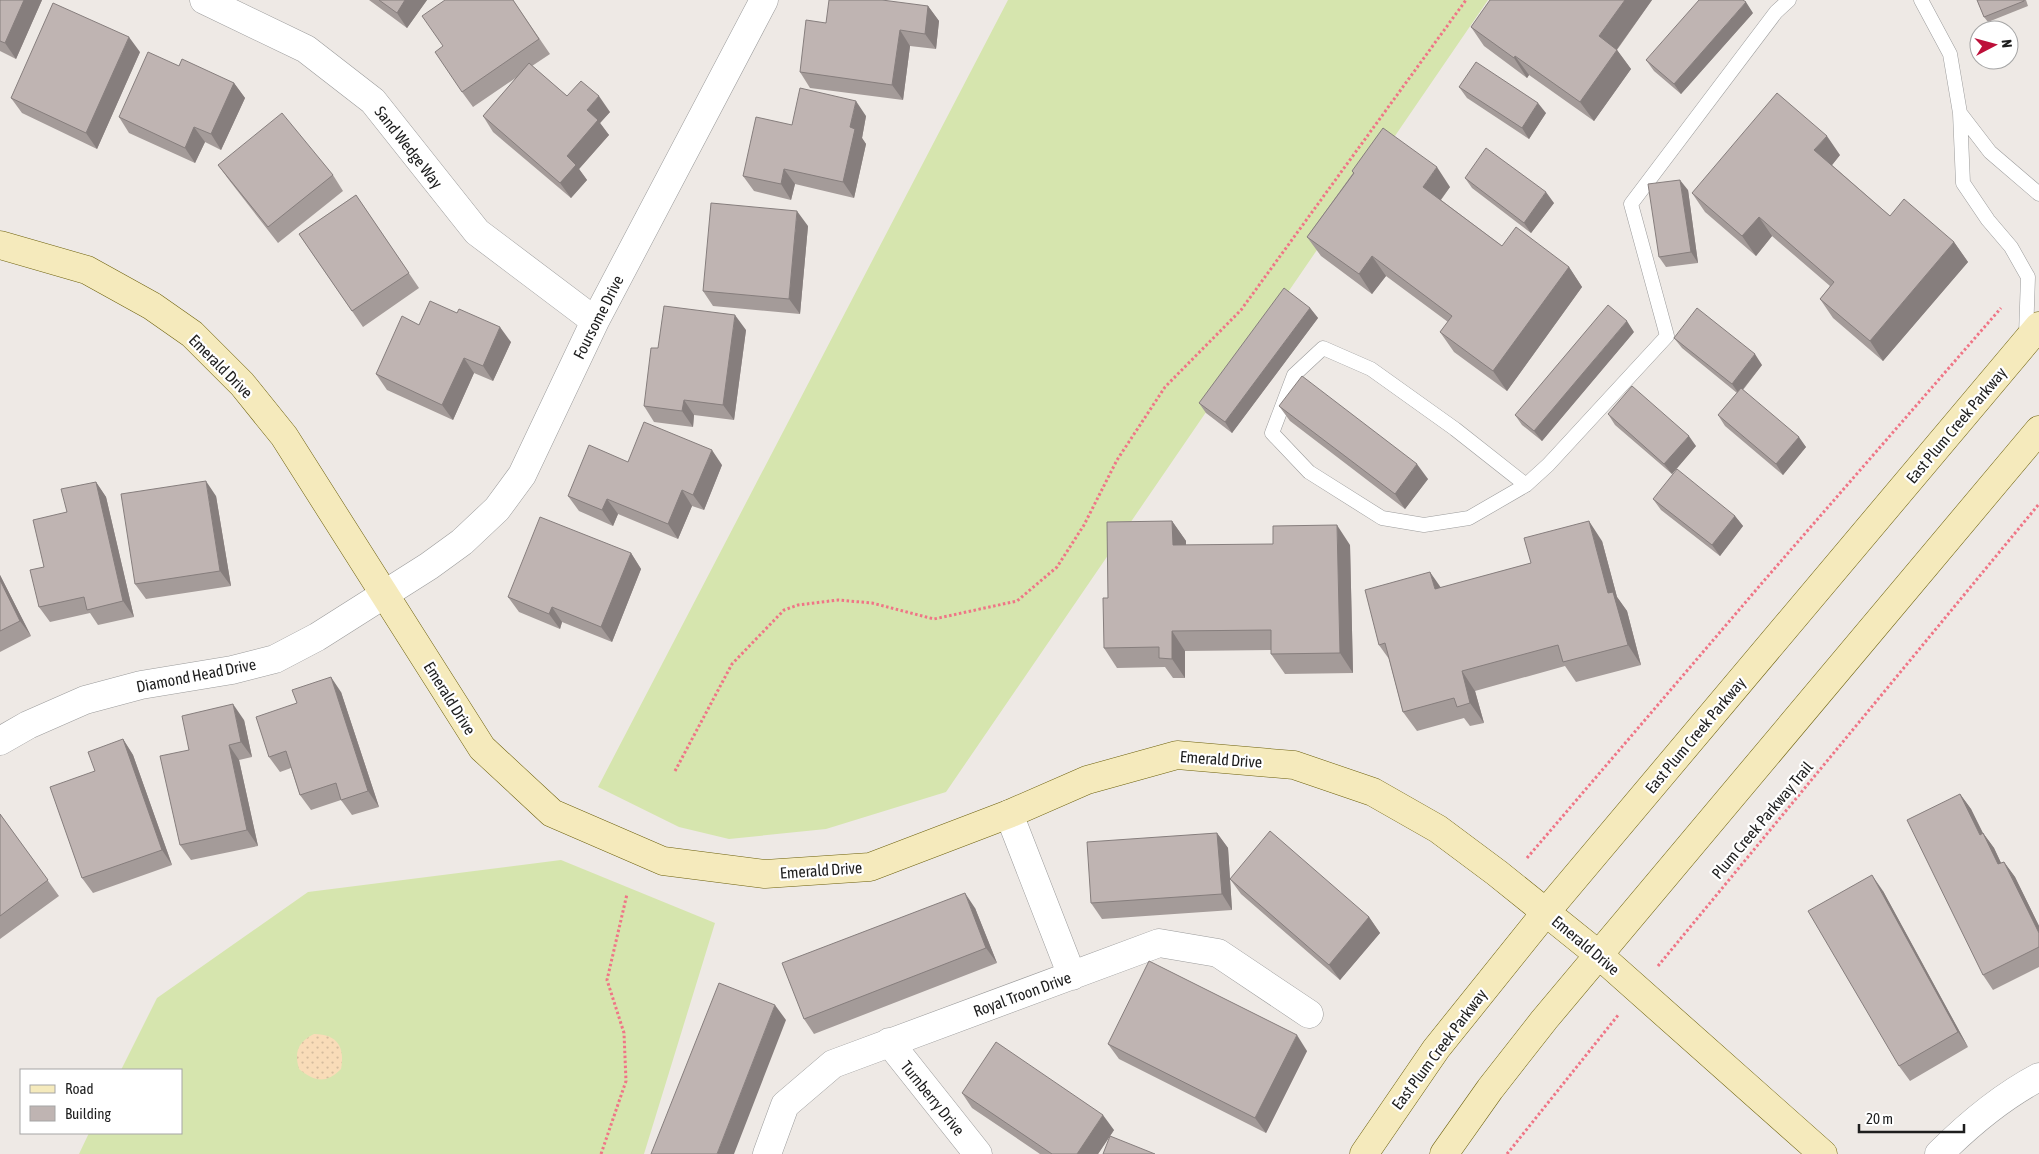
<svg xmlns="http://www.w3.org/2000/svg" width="2039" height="1154" viewBox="0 0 2039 1154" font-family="'Asap Condensed',sans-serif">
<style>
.grass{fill:#d6e5ae}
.sand{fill:url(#sand-dots)}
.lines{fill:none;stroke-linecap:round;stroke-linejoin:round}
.lane-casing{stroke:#9b9b9b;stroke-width:15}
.street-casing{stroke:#9b9b9b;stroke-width:29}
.secondary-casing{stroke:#6d610d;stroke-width:29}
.path{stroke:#ef7586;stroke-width:3;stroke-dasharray:2.5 2.5;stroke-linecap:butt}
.lane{stroke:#fff;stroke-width:14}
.street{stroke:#fff;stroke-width:28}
.secondary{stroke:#f5eabc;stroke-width:28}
.wall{fill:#a49b99}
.shaded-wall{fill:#867e7d}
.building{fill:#bfb4b2;stroke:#867e7d}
.labels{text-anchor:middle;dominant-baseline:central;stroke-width:4.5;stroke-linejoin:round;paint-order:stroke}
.street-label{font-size:16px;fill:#1e1e1e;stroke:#fff}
</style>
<defs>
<pattern id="sand-dots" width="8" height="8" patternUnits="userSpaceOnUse" patternTransform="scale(1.25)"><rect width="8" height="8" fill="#f9dcb8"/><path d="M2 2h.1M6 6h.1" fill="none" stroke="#d5bc9e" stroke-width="1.8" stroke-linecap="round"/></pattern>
</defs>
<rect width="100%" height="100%" fill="#eee9e5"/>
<path class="grass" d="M1008 0H1488L946 792 826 829 729 839 679 827 598 787Z
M561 860 715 923 644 1154H79L89 1133H181V1070H121L157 998 308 892Z"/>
<path class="sand" d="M314 1034C338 1034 345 1048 341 1069 326 1084 315 1082 299 1069 294 1052 298 1042 314 1034Z"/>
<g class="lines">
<g class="lane-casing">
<path id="lane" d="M1921 0 1950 54 1960 113 1963 183 1988 220 2011 247 2028 277 2026 335
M1960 113 1990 152 2039 194
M1526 485 1455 429 1371 369 1323 348 1294 375 1272 433 1309 472 1382 518 1424 525 1469 518 1526 485 1548 465 1667 336 1631 204 1776 12 1789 0"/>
</g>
<g class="street-casing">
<path id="street" d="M204 0 306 49 373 101 477 232 595 321
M0 741 28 725 85 700 141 685 232 670 275 659 317 637 429 566 462 542 497 509 522 475 595 321 764 0
M1009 814 1072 976
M889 1042 978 1154
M767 1154 785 1105 833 1064 1159 943 1218 953 1309 1014
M1939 1154C1969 1124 2001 1097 2039 1077"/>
</g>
<g class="secondary-casing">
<path id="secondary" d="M0 245 87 270 152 306 192 334 242 384 284 436 482 748 552 813 663 861 765 874 870 867 1009 814 1087 780 1177 755 1294 765 1373 792 1438 829 1497 873 1599 955 1823 1154
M1364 1154 1436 1049 1546 912 2039 326
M1444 1154 1490 1089 1544 1020 2039 430"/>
</g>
<path class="path" d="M675 771 732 664 784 610 798 605 838 600 872 603 934 619 1017 601 1057 567 1084 525 1117 460 1165 387 1241 310 1466 0
M1527 858 1762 583 2001 308
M1658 966 2039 504
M601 1154 626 1081 624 1033 607 980 627 894
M1507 1154 1619 1014"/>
<use href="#lane" class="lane"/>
<use href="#street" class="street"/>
<use href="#secondary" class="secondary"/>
</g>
<path class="wall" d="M0 0H42L16 59 0 51Z
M369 0H427L407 28Z
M513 0 550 54 532 66 567 96 610 112 600 123 609 135 579 169 587 180 571 198 493 132 483 116 517 77 473 107 462 92Z
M1490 0H1652L1617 50 1631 69 1594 121 1529 75 1527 78 1484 46 1471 27Z
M1977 0H2026L2028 6 1988 22 1984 17Z
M928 6 939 21 936 49 910 46 903 100 810 88 800 72 826 23Z
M1753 13 1681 94 1654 71 1646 60Z
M140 52 97 149 22 113 11 98Z
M179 66 234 83 245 98 221 150 205 142 195 163 129 133 119 117Z
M1459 87 1546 113 1529 139 1467 98Z
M866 116 862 138 866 144 854 198 795 184 791 200 754 191 743 176 792 125Z
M1840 155 1832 165 1890 216 1954 242 1968 262 1883 361 1833 318 1820 299 1830 286 1772 236 1756 256 1705 212 1692 193Z
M218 165 333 175 343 191 278 243 229 180Z
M1352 171 1450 187 1441 200 1502 246 1569 267 1582 287 1507 391 1454 352 1440 332 1448 322 1386 276 1372 294 1321 256 1307 237 1353 173Z
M1465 178 1554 203 1531 233 1472 188Z
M1688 190 1698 263 1666 267 1659 257Z
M356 195 419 288 363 327 299 234Z
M808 226 800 314 713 306 703 291Z
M1310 308 1318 318 1232 433 1206 413 1199 403Z
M419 325 511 342 493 381 474 373 453 420 387 390 376 374Z
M746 330 734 420 694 415 693 427 654 422 644 406 658 348Z
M1634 332 1542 441 1522 425 1515 415Z
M1674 338 1762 365 1743 390 1806 447 1783 475 1725 426 1718 415 1737 393 1682 348Z
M1279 406 1428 479 1405 509 1290 421Z
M1608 414 1696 446 1672 474 1615 425Z
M628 462 722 465 704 510 692 506 678 539 618 514 613 526 579 511 568 496Z
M96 482 106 497 134 617 98 625 90 613 50 622 39 607 44 567 67 512Z
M216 496 231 586 146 599 135 584Z
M1653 499 1735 516 1743 526 1720 556 1661 510Z
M1172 521 1186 541V545H1350L1353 673 1285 674 1271 654V650L1185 651V678H1173L1165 667 1117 668 1104 648 1108 598Z
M1602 541 1617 597 1627 611 1641 665 1576 682 1565 666 1475 691 1484 723 1470 726 1464 718 1417 731 1403 712 1389 659 1379 645 1441 588 1531 563Z
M631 553 641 569 612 642 562 622 560 629 519 612 508 597Z
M0 575 31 636 0 652Z
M341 692 379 807 352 815 341 800 311 810 300 795 291 768 280 772 269 757Z
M244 720 252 757 239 760 258 846 191 860 180 845 189 750Z
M123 739 133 755 172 865 93 893 82 878 95 771Z
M1960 794 1971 809 1983 833 1994 848 2001 863 2004 862 2015 877 2039 926V967L1993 990 1983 975Z
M0 814 59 896 0 939Z
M1217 833 1228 848 1230 879 1369 917 1380 933 1340 980 1241 894 1230 879 1232 910 1102 919 1091 903Z
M1883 891 1968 1047 1910 1081 1899 1066Z
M975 908 997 963 814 1034 804 1019Z
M1108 1044 1307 1051 1266 1133 1119 1059Z
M962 1093 1114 1130 1098 1154H1040L972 1108Z"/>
<path class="shaded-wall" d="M24 0H42L16 59 5 43Z
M405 0H427L407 28 397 13Z
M1625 0H1652L1612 56 1599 36Z
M1746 2 1753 13 1681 94 1674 84Z
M928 6 939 21 936 49 925 34Z
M900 30 910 46 903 100 892 85Z
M129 37 140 52 97 149 86 133Z
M1617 50 1631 69 1594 121 1580 102Z
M1515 56 1529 75 1527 78 1514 58Z
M234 83 245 98 221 150 211 134Z
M599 96 610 112 600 123 609 135 579 169 587 180 571 198 560 183 567 156 587 110Z
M856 101 866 116 862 138 866 144 854 198 843 182 850 127Z
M1538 103 1546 113 1529 139 1522 128Z
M194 127 205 142 195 163 185 148Z
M1827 136 1840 155 1828 170 1814 150Z
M1437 167 1450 187 1436 206 1423 187Z
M784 169 795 184 791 200 781 184Z
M1680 180 1688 190 1698 263 1691 252Z
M1546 192 1554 203 1531 233 1524 223Z
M797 211 808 226 800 314 789 299Z
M1759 217 1772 236 1756 256 1742 236Z
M1954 242 1968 262 1883 361 1870 341Z
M1372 256 1386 276 1372 294 1359 274Z
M1569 267 1582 287 1507 391 1493 371Z
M1310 308 1318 318 1232 433 1225 422Z
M735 315 746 330 734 420 723 405Z
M1627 321 1634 332 1542 441 1534 431Z
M500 327 511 342 493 381 483 366Z
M1755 354 1762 365 1739 394 1732 384Z
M464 358 474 373 453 420 442 405Z
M684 400 694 415 693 427 682 411Z
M1689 436 1696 446 1672 474 1664 464Z
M1799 437 1806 447 1783 475 1776 464Z
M712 450 722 465 704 510 693 495Z
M1417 464 1428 479 1405 509 1395 494Z
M206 481 216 496 231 586 220 571Z
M96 482 106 497 134 617 123 601Z
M682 490 692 506 678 539 668 524Z
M607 499 618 514 613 526 602 510Z
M1735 516 1743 526 1720 556 1712 545Z
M1172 521 1186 541V564L1173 545Z
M1589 521 1602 541 1617 597 1627 611 1641 665 1628 645 1608 593Z
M1337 525 1350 545 1353 673 1340 653Z
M631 553 641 569 612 642 601 627Z
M1430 572 1444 592 1435 589Z
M0 575 31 636 20 621 0 580Z
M552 607 562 622 560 629 549 614Z
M1172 631 1185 651V678L1172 659Z
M1462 671 1475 691 1484 723 1470 703Z
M331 677 341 692 379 807 368 791Z
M233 704 244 720 252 757 241 742Z
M123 739 133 755 172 865 162 850Z
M229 745 239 760 258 846 247 830Z
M1960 794 1971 809 1991 850 1980 835Z
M1217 833 1228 848 1232 910 1222 894Z
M1983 833 1994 848 2009 880 1998 864Z
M2004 862 2015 877 2039 926V933Z
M1872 875 1883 891 1968 1047 1958 1032Z
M965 893 975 908 997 963 986 948Z
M1369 917 1380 933 1340 980 1329 965Z
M775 1005 786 1020 734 1154H717Z
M1297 1035 1307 1051 1266 1133 1255 1118Z
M1103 1115 1114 1130 1098 1154H1077Z"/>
<path class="building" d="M0 0H24L5 43 0 41Z
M379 0H405L397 13Z
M445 0H513L539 39 462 92 435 52 443 46 422 16Z
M829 0H882L928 6 925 34 900 30 892 85 800 72 806 20 826 23Z
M1490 0H1625L1599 36 1617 50 1580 102 1515 56 1514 58 1471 27Z
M1699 0H1743L1746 2 1674 84 1646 60Z
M1977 0H2024V1L1984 17Z
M53 3 129 37 86 133 11 98Z
M148 52 179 66 182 59 234 83 211 134 194 127 185 148 119 117Z
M1476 62 1538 103 1522 128 1459 87Z
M529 63 567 96 581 81 599 96 587 110 598 120 567 156 576 165 560 183 483 116Z
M800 88 856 101 850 127 855 129 843 182 784 169 781 184 743 176 756 117 792 125Z
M1777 93 1827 136 1814 150 1890 216 1904 199 1954 242 1870 341 1820 299 1834 282 1759 217 1742 236 1692 193Z
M282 113 333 175 268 227 218 165Z
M1383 128 1437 167 1423 187 1502 246 1516 227 1569 267 1493 371 1440 332 1452 316 1372 256 1359 274 1307 237 1354 173 1352 171Z
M1486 148 1546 192 1524 223 1465 178Z
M1680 180 1691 252 1659 257 1648 184Z
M356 195 409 273 352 311 299 234Z
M711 203 797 211 789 299 703 291Z
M1284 288 1310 308 1225 422 1199 403Z
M430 301 457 313 459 309 500 327 483 366 464 358 442 405 376 374 402 316 419 325Z
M1608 305 1627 321 1534 431 1515 415Z
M664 306 735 315 723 405 684 400 682 411 644 406 651 348H658Z
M1697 308 1755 354 1732 384 1674 338Z
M1302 376 1417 464 1395 494 1279 406Z
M1632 386 1689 436 1664 464 1608 414Z
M1741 388 1799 437 1776 464 1718 415Z
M644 422 712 450 693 495 682 490 668 524 607 499 602 510 568 496 589 445 628 462Z
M1677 469 1735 516 1712 545 1653 499Z
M206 481 220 571 135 584 121 494Z
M96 482 123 601 87 610 84 597 39 607 30 570 44 567 33 520 67 512 61 489Z
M540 517 631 553 601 627 552 607 549 614 508 597Z
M1172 521 1173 545 1273 544V526L1337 525 1340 653 1271 654V630L1172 631V659L1159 658V647L1104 648 1103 598H1108L1107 522Z
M1589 521 1608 593 1613 592 1628 645 1563 662 1558 645 1462 671 1470 703 1457 707 1454 698 1403 712 1385 643 1379 645 1365 590 1430 572 1435 589 1531 563 1524 538Z
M0 580 20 621 0 631Z
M331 677 368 791 341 800 336 783 300 795 286 751 269 757 256 717 297 703 292 690Z
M233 704 241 742 229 745 247 830 180 845 160 756 189 750 182 716Z
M123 739 162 850 82 878 50 787 95 771 88 752Z
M1960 794 1980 835 1983 833 1998 864 2004 862 2039 933V947L1983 975 1907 820Z
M0 814 48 880 0 916Z
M1270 831 1369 917 1329 965 1230 879Z
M1217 833 1222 894 1091 903 1087 842Z
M1872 875 1958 1032 1899 1066 1808 911Z
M965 893 986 948 804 1019 782 963Z
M1149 961 1297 1035 1255 1118 1108 1044Z
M719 983 775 1005 717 1154H651Z
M996 1042 1103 1115 1077 1154H1052L962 1093Z
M1110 1136 1155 1154H1103Z"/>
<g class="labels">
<g class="street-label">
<text transform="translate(409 147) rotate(52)">Sand Wedge Way</text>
<text transform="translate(598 317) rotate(-63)">Foursome Drive</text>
<text transform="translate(221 366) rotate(45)">Emerald Drive</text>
<text transform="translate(1956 425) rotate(-50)">East Plum Creek Parkway</text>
<text transform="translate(196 675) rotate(-11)">Diamond Head Drive</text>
<text transform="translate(450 698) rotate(58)">Emerald Drive</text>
<text transform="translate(1695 735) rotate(-50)">East Plum Creek Parkway</text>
<text transform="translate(1221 759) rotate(4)">Emerald Drive</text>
<text transform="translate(1762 820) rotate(-50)">Plum Creek Parkway Trail</text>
<text transform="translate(821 870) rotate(-4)">Emerald Drive</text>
<text transform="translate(1586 945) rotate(40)">Emerald Drive</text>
<text transform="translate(1022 994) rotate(-20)">Royal Troon Drive</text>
<text transform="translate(1439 1049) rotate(-53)">East Plum Creek Parkway</text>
<text transform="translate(933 1098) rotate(51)">Turnberry Drive</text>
</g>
</g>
<rect x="20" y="1069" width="162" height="65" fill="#ffffff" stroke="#a5a5a5"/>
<rect x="30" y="1085" width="25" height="8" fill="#f5eabc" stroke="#a5a5a5"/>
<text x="65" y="1094" font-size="15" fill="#1e1e1e">Road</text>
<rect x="30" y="1106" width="25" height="15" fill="#bfb4b2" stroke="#a5a5a5"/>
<text x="65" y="1119" font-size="15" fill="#1e1e1e">Building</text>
<g transform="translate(1994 45) rotate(84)"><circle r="24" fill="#ffffff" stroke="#a5a5a5"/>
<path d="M0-4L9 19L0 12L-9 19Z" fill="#bd0f39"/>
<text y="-8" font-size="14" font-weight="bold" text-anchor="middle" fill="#1e1e1e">N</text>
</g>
<path d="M1859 1124v8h105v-8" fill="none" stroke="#1e1e1e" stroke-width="2.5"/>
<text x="1866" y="1124" font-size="15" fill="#1e1e1e" stroke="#ffffff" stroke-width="4" paint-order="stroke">20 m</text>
</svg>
